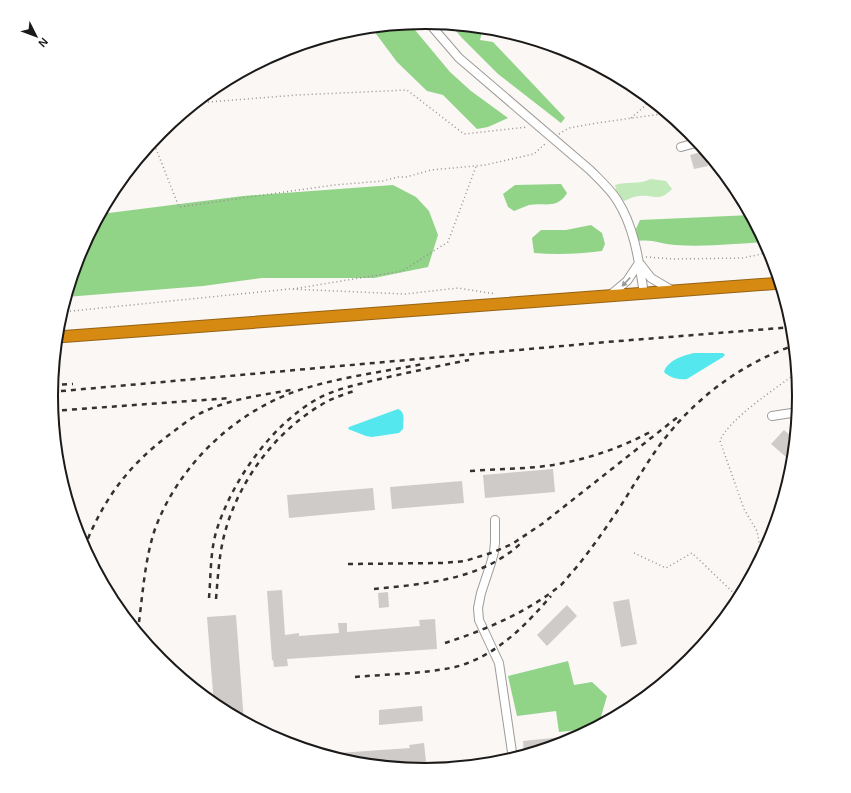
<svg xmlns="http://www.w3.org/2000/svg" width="851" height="793" viewBox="0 0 851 793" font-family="Helvetica,sans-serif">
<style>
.green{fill:#c1e9ba}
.forest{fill:#91d387}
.water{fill:#54e8ee}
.building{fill:#cfcbc9}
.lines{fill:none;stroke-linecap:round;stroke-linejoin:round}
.minor-casing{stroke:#9e9c99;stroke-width:10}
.highway-casing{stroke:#956314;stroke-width:13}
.path{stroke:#949290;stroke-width:1.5;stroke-dasharray:1 3;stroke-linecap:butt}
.minor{stroke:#fff;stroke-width:8}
.highway{stroke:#d68a12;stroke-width:11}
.rail{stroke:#343231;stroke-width:2.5;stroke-dasharray:5 5;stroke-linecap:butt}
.oneway{fill:#989898}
.rim{fill:none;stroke:#1b1a19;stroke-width:2}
</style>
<rect width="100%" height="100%" fill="#faf7f5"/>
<path class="green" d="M651 179 666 181 672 189C658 203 655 194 639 196 634 196 629 199 624 201L617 195 615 185C627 181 639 185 651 179Z"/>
<path class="forest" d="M410 24 450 72 471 91 508 118 488 127 477 129 443 95 427 91 397 62 371 27Z
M450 24 483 28 480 40 493 42 565 118 561 123 498 74 462 38Z
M561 184 567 193C557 210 544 202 529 205 524 207 519 209 514 211L508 207 503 194 515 185Z
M393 185 416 197 429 211 438 235 428 267 374 278H262L203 286 66 297 80 253 101 214 243 196Z
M751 215 765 242C736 244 705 247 675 245 661 244 653 239 638 241L636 229 640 220Z
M591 225 602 233 605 244 602 251C579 254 557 255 534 253L532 238 541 230H566Z
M568 661 574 685 592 682 607 696 598 727 596 728 559 732 556 711 517 716 508 676Z"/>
<path class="water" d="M694 353H723L725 355 723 357 687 379C679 380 670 378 664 372 668 360 682 356 694 353Z
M398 409C406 412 403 421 403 429L399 433 372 437 366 436 348 429 349 427Z"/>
<path class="building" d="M705 151 708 166 694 169 690 155Z
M784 430 796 440 793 463 771 444Z
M553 469 555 492 485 498 483 475Z
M462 481 464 503 392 509 390 487Z
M373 488 375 510 289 518 287 495Z
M282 590 285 635 299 633V636L339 633 338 623H347V632L420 626 419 620 435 619 437 649 287 659 288 666 274 667 273 660H272L267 591Z
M388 592 389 607 379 608 378 593Z
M629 599 637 644 621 647 613 602Z
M567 605 577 616 547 646 537 635Z
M236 615 244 722 214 705 207 617Z
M422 706 423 721 379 725V710Z
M582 735 569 743 524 756 523 741Z
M424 743 427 771 352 764 338 760V753L410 748 409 745Z"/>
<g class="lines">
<g class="minor-casing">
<path id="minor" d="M428 22 459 58 590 170C600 180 610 189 617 200 635 228 639 262 644 294
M681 147 699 142
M641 265 651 278 673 291
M609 296 627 281 639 263
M772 416 798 412
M495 520V542L494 552 491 563 481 593 478 608 479 620 499 663 513 759"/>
</g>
<g class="highway-casing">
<path id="highway" d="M57 337 781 283"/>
</g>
<path class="path" d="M196 103 297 95 407 90 464 134 528 127
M631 118 645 106 650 98
M559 134 569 128 597 123 668 113
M153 141 179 207 334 185 383 181 398 177H406L431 170 485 165 534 154 546 143
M646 257 674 259 743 258 771 252
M293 289 402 271 448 242 477 164
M62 312 289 289 405 294 458 288 496 294
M634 553 666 568 692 553 740 599
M762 558 757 531 744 509 720 441C727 420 779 386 798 372"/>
<use href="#minor" class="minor"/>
<use href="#highway" class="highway"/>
<path class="rail" d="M52 385 73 384
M51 392 607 342 793 327
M52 411 231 398
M470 471C498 469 526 469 553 465 588 459 621 448 652 431
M84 548C104 498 129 464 173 432 182 425 192 417 203 412 230 399 262 395 291 390
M348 564 443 563 465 561 494 552 512 544 542 524 679 416
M374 589C424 584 481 580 520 544
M209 598C211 575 210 551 217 529 233 479 273 423 319 398 338 388 360 384 380 379 410 372 439 366 469 360
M216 599C218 576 219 554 225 532 239 481 275 432 321 405 332 398 345 394 357 390
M139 622C143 591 145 559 155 529 180 461 243 404 313 386 349 376 387 371 423 364
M445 643C485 630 528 612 561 585 566 580 570 574 575 569 590 551 603 532 616 513 634 486 649 457 670 432 703 392 746 362 795 345
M355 677C388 674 423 674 455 667 495 657 525 626 551 596"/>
</g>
<defs><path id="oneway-solid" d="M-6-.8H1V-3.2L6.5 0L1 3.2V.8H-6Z"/></defs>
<use class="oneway" href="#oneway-solid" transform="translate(626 282) rotate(133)"/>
<path d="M0 0H851V793H0ZM58 396a367 367 0 1 1 734 0a367 367 0 1 1-734 0Z" fill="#fff" fill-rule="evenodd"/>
<path class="rim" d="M58 396a367 367 0 1 1 734 0a367 367 0 1 1-734 0Z"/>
<g transform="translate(36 36) rotate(132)" stroke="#ffffff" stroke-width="3" paint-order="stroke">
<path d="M0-3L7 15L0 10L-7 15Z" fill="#1b1a19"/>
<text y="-6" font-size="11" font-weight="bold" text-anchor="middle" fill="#1b1a19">N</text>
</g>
</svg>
